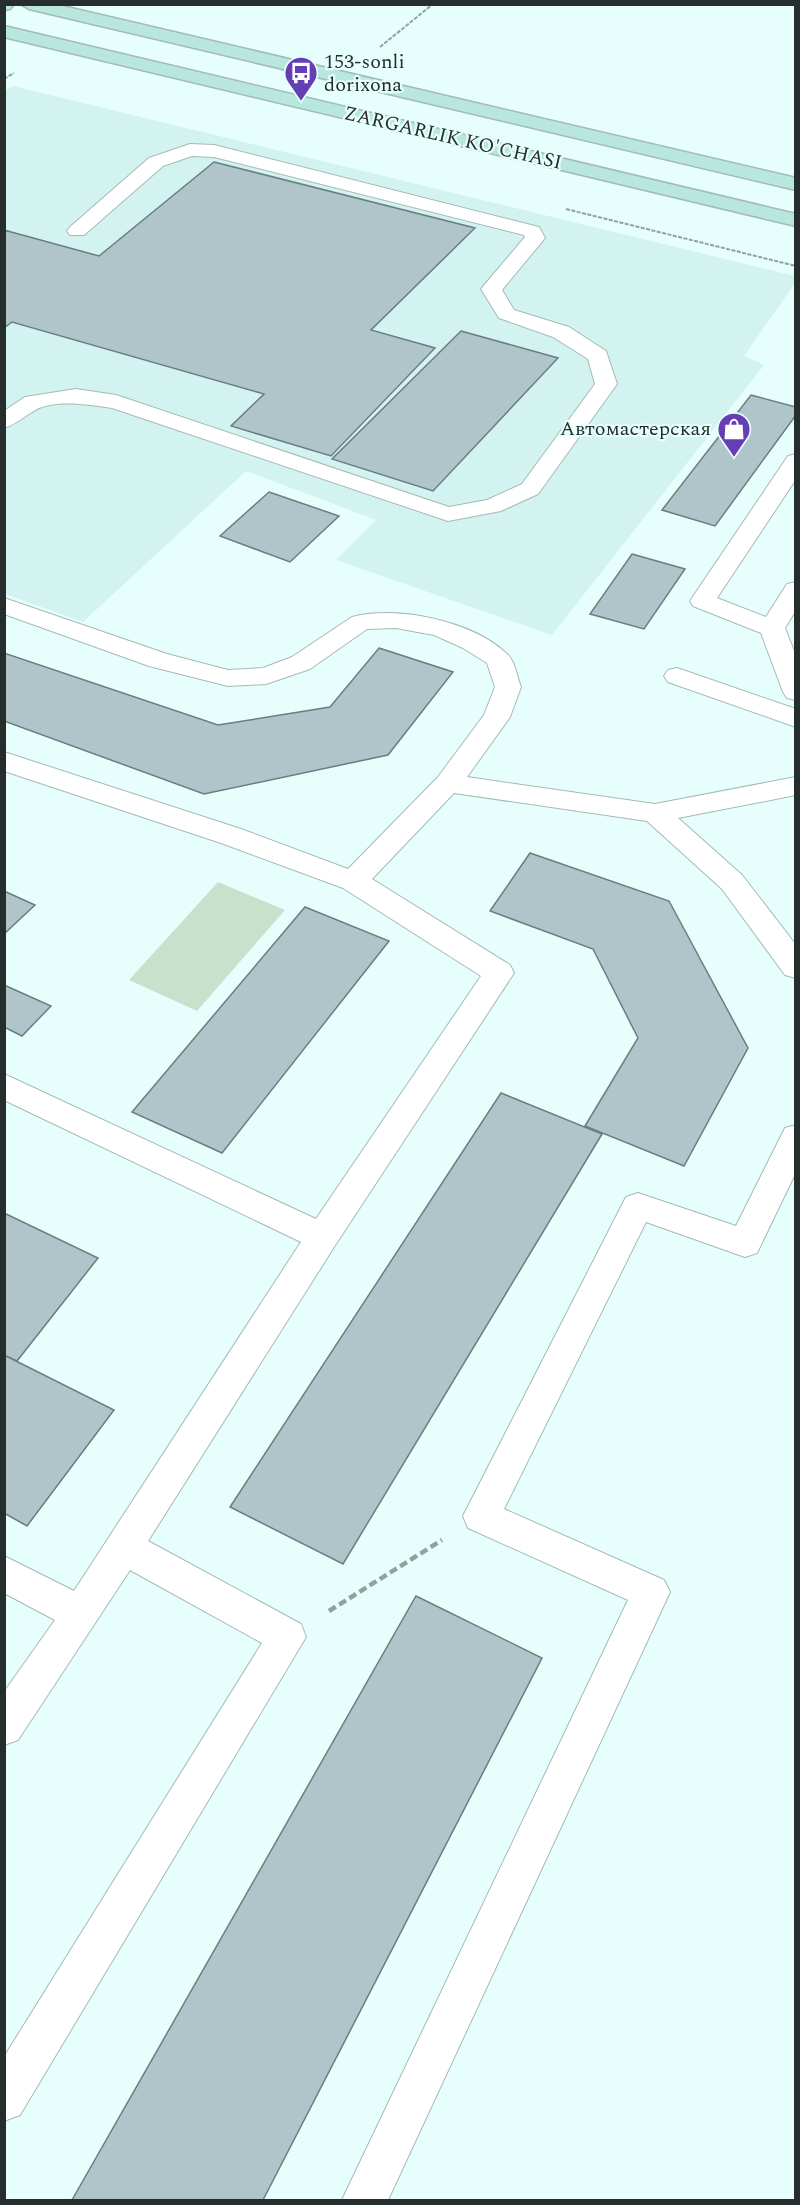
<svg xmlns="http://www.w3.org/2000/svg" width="800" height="2205" viewBox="0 0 800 2205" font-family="Spectral,serif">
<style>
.built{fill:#d2f3f0}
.green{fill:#c7e2cc}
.building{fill:#b0c5ca;stroke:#6a7e82;stroke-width:1.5}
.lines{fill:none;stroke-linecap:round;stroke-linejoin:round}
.lane-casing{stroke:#a4bab9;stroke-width:2}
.secondary-casing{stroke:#a4bab9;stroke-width:3}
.path-far1{stroke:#90a2a0;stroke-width:2;stroke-dasharray:4 1.5;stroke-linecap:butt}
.path{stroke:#90a2a0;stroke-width:4.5;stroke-dasharray:8 4;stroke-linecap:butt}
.lane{fill:#fff;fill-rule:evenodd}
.secondary{fill:#b8e8dd;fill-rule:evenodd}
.labels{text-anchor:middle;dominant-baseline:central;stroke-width:4.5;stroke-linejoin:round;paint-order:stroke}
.far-poi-label{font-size:20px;fill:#252e2d;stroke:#e6fefc;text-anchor:start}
.far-street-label{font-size:20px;fill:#252e2d;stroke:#e6fefc}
</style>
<rect width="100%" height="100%" fill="#e6fefc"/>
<path class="built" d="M13 86 795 276V283L744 356 764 365 552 635 336 560 376 520 246 471 83 622 5 594 4 91Z"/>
<path class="green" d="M218 882 285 910 197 1011 129 980Z"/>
<path class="building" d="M214 162 475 228 371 330 435 348 331 456 231 426 264 394 12 322 4 328V230L99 256Z
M461 331 558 358 433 491 332 459Z
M751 395 796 407V415L715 526 662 510Z
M269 492 339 516 290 562 220 536Z
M632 554 685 569 644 629 590 614Z
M379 648 453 672 388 755 204 794 4 721V653L218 725 330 707Z
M530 853 669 901 748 1048 684 1166 585 1126 638 1038 593 949 490 911Z
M4 891 35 905 4 934Z
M305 907 389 941 222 1153 132 1112Z
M4 985 51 1006 22 1036 4 1027Z
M501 1093 602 1134 343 1564 230 1507Z
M4 1213 98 1258 17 1361 4 1355Z
M4 1355 114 1410 27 1526 4 1513Z
M416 1596 542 1658 263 2200H72Z"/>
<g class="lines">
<g class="lane-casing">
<path id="lane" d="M190 144 214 145 539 227 545 238 502 290 514 310 569 327 606 351 617 384 538 494 501 511 448 521 112 408C90 405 58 399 37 409 26 415 17 424 4 428V411L25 397 76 389 116 395 449 507 487 500 522 484 595 384 588 359 553 337 499 318 481 289 525 237 524 235 214 157 192 156 163 166 84 235H70L67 231 70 227 149 158Z
M796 454V479L717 598 766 617 787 584 796 582V610L785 628 796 656V700L787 698 783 692 761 633 693 606 690 601 788 456Z
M4 598 167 654 228 670 263 668 292 657 352 617C396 605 472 621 506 653 515 660 517 677 521 687L510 717 467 777 655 804 796 777V795L678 818 742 875 796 945V978L785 975 722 889 647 821 454 793 372 879 510 965 514 973 334 1247 148 1541 301 1624 306 1637 20 2115 4 2121V2057L262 1643 130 1570 18 1740 4 1745V1692L55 1620 4 1593V1556L74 1591 301 1242 4 1100V1074L316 1219 481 976 343 888 221 843 4 771V752L241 829 348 869 438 777 484 715 495 687 487 663 463 648 434 635 396 628 367 629 310 669 266 684 228 686 149 666 4 614Z
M677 668 796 709V727L668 682 664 676 668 670Z
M796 1125V1172L757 1253 745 1257 646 1222 504 1509 664 1580 670 1592 388 2200H342L628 1600 468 1528 463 1516 626 1197 638 1193 736 1226 785 1128Z"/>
</g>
<g class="secondary-casing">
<path id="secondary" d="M4 4H14L10 9 4 10Z
M20 4H54L796 178V190L29 9Z
M4 26 796 214V226L4 37Z"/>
</g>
<path class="path-far1" d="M380 47 433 4
M4 79 14 73
M566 209 796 266"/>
<path class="path" d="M329 1611 442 1540"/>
<use href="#lane" class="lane"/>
<use href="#secondary" class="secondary"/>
</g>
<defs>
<g id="bus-pin" transform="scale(1.725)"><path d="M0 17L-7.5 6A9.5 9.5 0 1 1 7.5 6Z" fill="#653db5" stroke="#e6fefc"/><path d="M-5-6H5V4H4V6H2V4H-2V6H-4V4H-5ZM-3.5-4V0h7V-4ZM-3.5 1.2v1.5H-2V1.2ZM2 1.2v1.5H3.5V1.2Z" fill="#fff"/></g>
<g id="shop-pin" transform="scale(1.725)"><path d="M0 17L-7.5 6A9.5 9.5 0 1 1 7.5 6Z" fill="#653db5" stroke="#e6fefc"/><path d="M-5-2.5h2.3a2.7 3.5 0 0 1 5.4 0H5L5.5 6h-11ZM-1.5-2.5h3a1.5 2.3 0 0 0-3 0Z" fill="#fff"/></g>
</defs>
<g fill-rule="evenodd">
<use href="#bus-pin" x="301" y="73"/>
<use href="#shop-pin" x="734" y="429"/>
</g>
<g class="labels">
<g class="far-poi-label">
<text x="324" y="62">153-sonli<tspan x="324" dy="23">dorixona</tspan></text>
<text x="711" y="429" text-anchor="end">Автомастерская</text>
</g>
<g class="far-street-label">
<text transform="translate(453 138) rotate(13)">ZARGARLIK KO'CHASI</text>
</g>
</g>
<rect width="800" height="2205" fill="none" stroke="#252e2d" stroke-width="12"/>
</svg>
